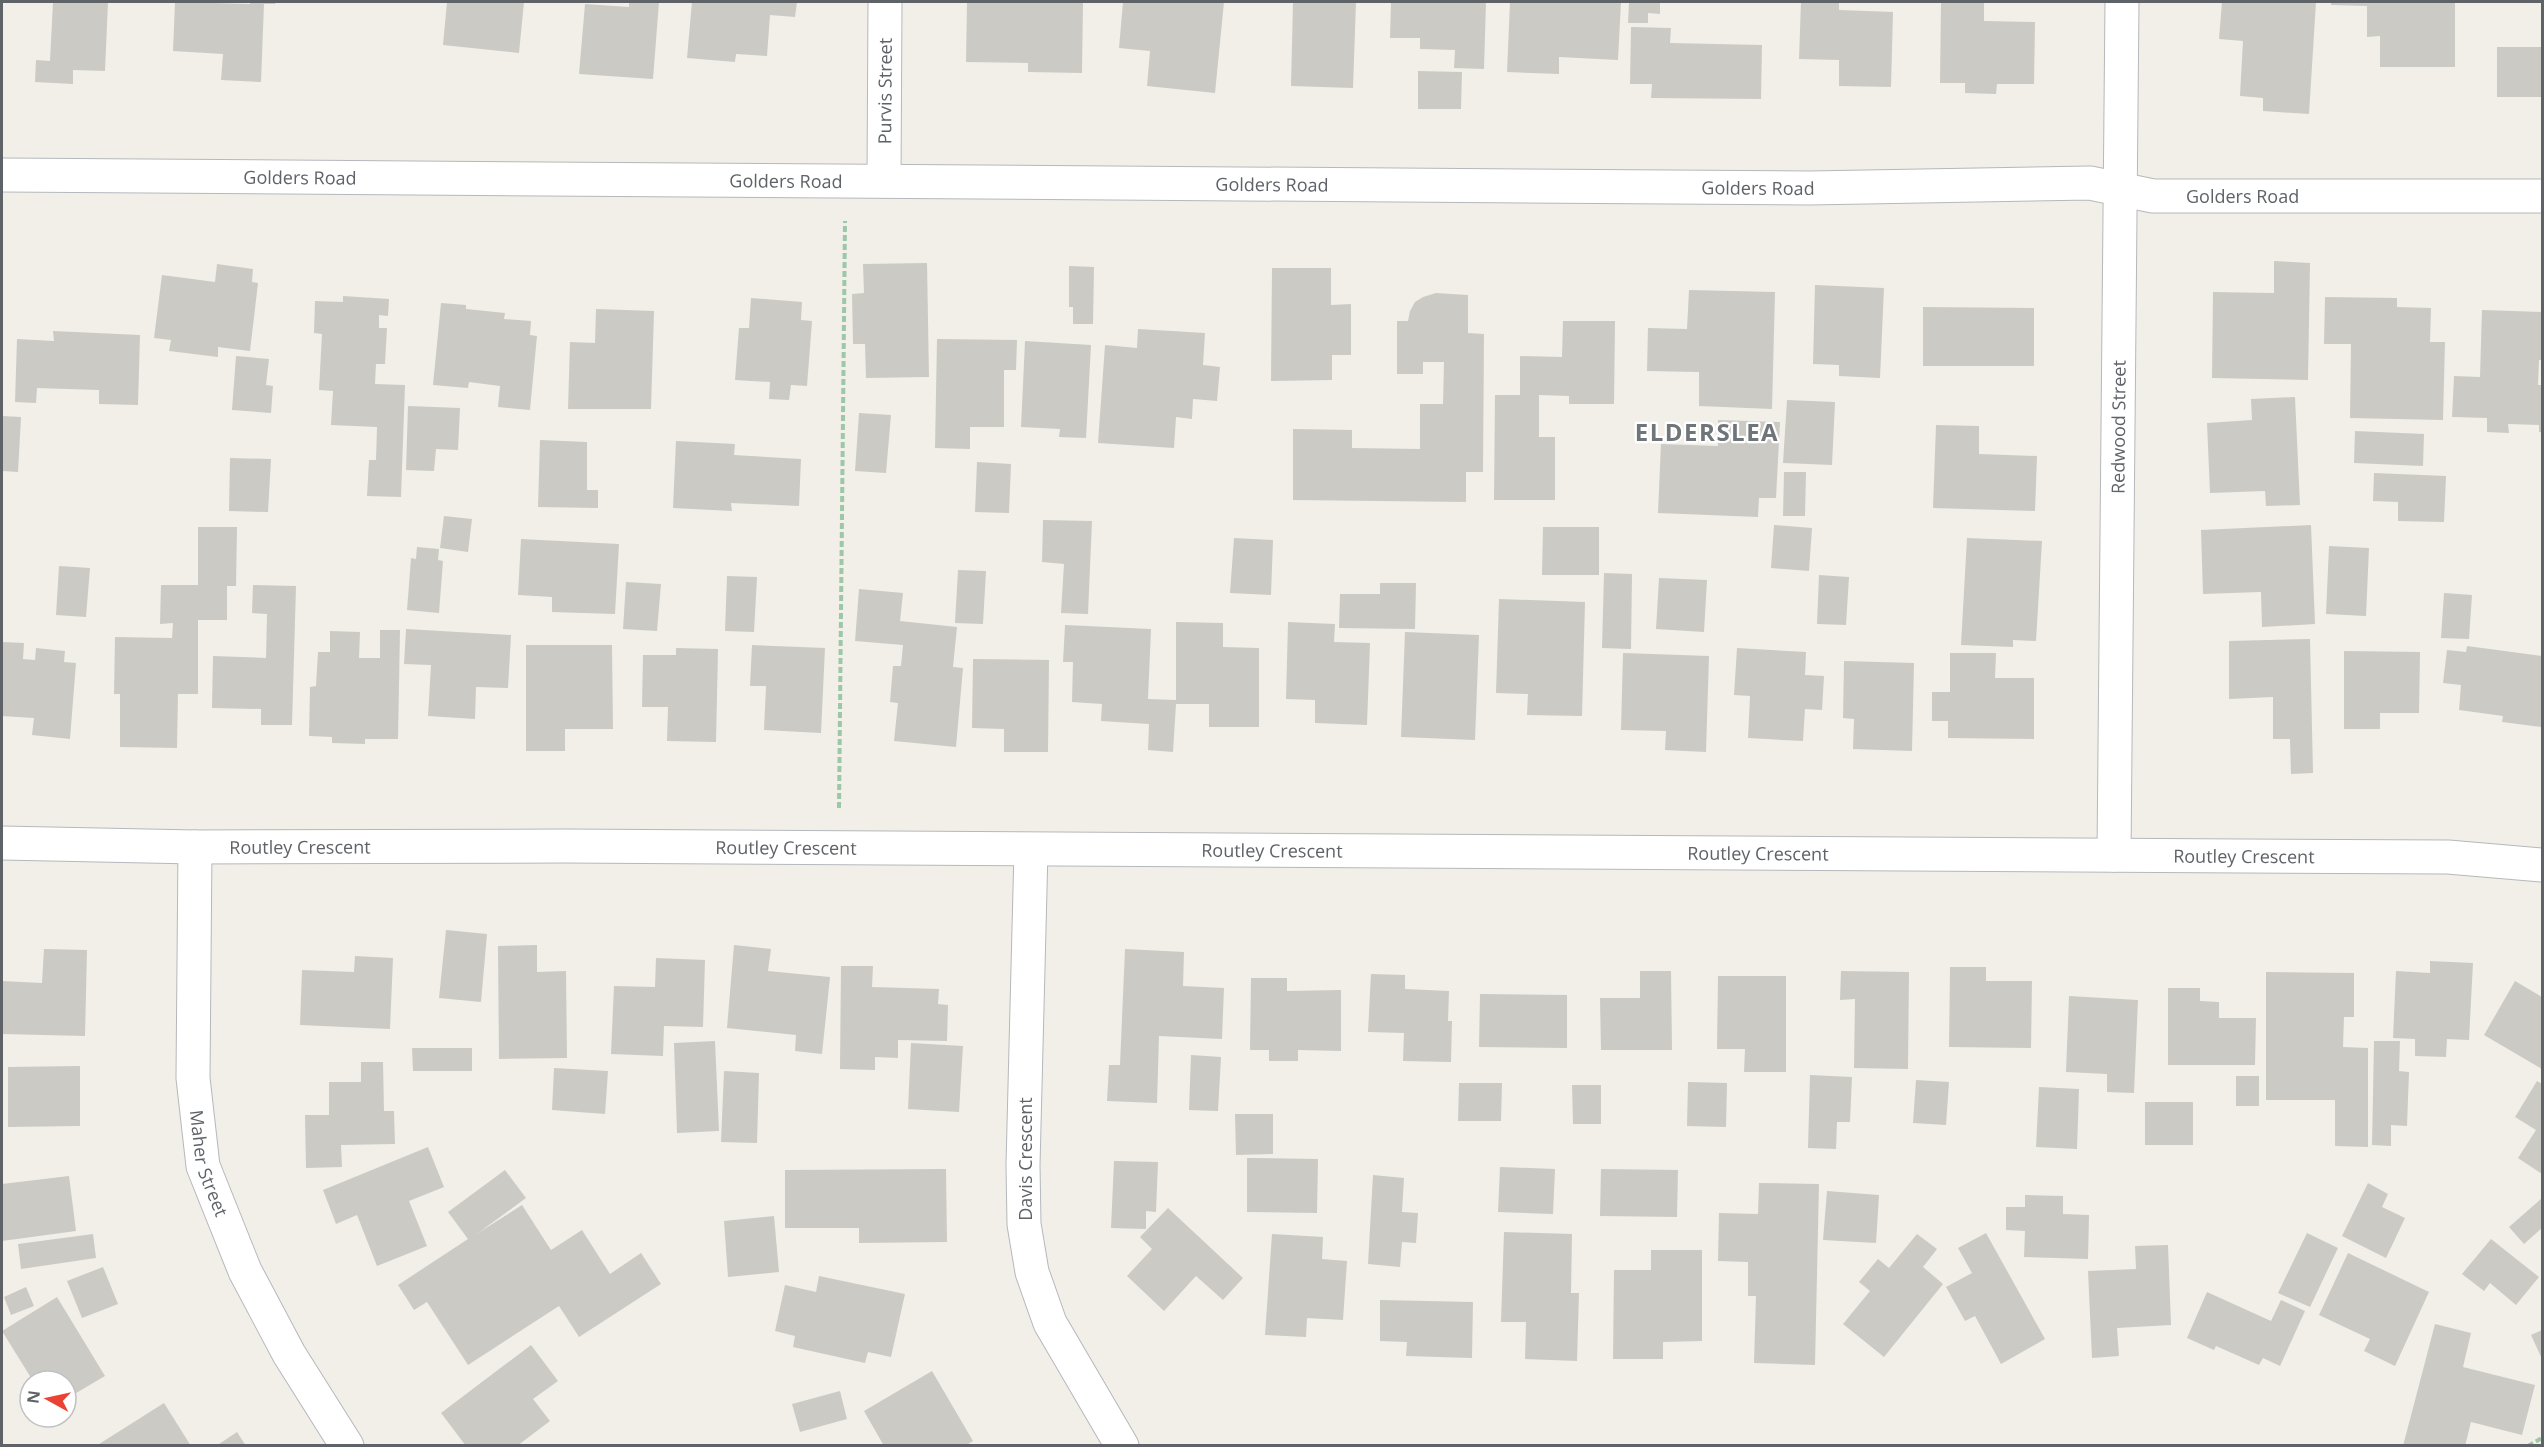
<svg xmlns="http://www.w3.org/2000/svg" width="2544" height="1447" viewBox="0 0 2544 1447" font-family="'Open Sans',sans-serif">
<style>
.building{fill:#cccac5}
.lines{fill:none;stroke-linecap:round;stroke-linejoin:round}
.street-casing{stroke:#b5b8bc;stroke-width:35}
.path{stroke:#9cc7a9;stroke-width:4;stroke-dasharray:6 3;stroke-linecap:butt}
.street{stroke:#fff;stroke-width:33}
.labels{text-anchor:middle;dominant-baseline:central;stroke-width:4.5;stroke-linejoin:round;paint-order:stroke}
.street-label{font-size:18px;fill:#5f6368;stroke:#fff}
.district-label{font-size:24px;font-weight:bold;letter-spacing:1.5px;fill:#70757a;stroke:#fff}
</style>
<rect width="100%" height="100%" fill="#f1efe8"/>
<path class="building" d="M53 2H108L105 71 73 70V84L35 82 36 60 50 61Z
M175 2 250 4V2H276L275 4H264L261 82 221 80 223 54 173 51Z
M447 2H524L519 53 443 45Z
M629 2H659L653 79 579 74 585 4 629 7Z
M692 2H797L795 17 770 15 767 56 736 54 735 62 687 58Z
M967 2H1083L1082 73 1028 72V63L966 62Z
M1123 2H1224L1215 93 1147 86 1150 51 1119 48Z
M1293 2H1356L1353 88 1291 86Z
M1391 2H1486L1484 69 1454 68 1455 50 1420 49V38H1390Z
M1510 2H1621L1618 60 1559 57V74L1507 72Z
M1629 2H1660V14L1648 13V23H1628Z
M1801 2H1839V10L1893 12 1891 87 1839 86V60L1799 59Z
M1941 2H1984V21L2035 22 2034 84H1997L1996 94 1965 93V83H1940Z
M2222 2H2316L2309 114 2263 111V98L2240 96 2243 41 2219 39Z
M2331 2H2455V67H2380V36L2367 37V6L2331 5Z
M1631 27 1671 28 1670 43 1762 45 1761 99 1651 98 1652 84H1630Z
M2497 47H2542V97H2497Z
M1418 71 1462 72 1461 109H1418Z
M2274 261 2310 263 2308 380 2212 378 2213 292 2274 293Z
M927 263 929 377 866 378 865 344H853L852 294 864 293 863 264Z
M217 264 253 269 252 282 258 283 250 351 218 347V357L169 351 171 340 154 338 162 275 215 282Z
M1069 266 1094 267 1093 324H1073V307H1069Z
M1272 268H1331V305L1351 304V355H1332V380L1271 381Z
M1815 285 1884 288 1880 378 1839 376V365L1813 364Z
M1689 290 1775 292 1772 409 1699 406V372L1647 371 1648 328 1687 329Z
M1436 293 1468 295V333L1484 334 1483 472H1466V502L1293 500V429L1352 430V448L1420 449V404H1443L1444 362H1423V374H1397V321H1408L1410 311 1415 302 1423 297Z
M343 296 389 299 388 316 379 315V328H387L385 364H376L375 384 405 385 401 497 367 496 369 460H376L377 427 331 425 333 391 319 390 322 334 314 333 315 301 343 302Z
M2325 297 2397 298V307L2431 308 2430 342H2445L2443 420 2350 418 2351 344H2324Z
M751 298 802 302 801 320 812 321 807 386 791 385 789 400 769 399 770 382 735 380 739 328H749Z
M441 303 466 305V309L505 313 504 319 531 321 530 335 537 336 530 410 498 407 500 386 469 382 468 388 433 385Z
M1923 307 2034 308V366H1923Z
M596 309 654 311 651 409H568L570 342 595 343Z
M2482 310 2542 312V360H2539L2538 385H2542V432H2539V425L2508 424 2509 433 2487 432V418L2452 417 2454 376 2480 377Z
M1563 321H1615L1614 404H1569V396L1539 395V437H1555V500H1494L1495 395H1520V356L1562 357Z
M1138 329 1205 333 1203 365 1220 367 1217 401 1193 399 1192 419 1176 417 1174 448 1098 443 1105 345 1137 348Z
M53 331 140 335 138 405 99 404V390L37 388 36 403 15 402 17 339 54 341Z
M937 339 1017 340 1016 370H1004V427H970V449L935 448Z
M1025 341 1091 345 1086 438 1059 437 1060 429 1021 427Z
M236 356 269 359 266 385 273 386 271 413 232 410Z
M2295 397 2300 505 2266 506 2265 491 2210 493 2207 423 2252 420 2251 399Z
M1787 400 1835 402 1832 465 1783 463Z
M408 406 460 408 458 450 436 449 434 471 406 470Z
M859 413 891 415 886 473 855 471Z
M2 416 21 417 18 472 2 471Z
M1718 420 1780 422 1776 498H1759L1758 517 1658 513 1661 444 1718 446Z
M1936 425 1979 426V454L2037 456 2035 511 1933 508Z
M2355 431 2424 434 2423 466 2354 463Z
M540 440 587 442V490H598V508L538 507Z
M676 441 735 444 734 455 801 459 799 506 731 503 732 511 673 508Z
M230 458 271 459 268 512 229 511Z
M977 462 1011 464 1009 513 975 512Z
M1784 472H1806L1805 516H1783Z
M2374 473 2446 476 2444 522 2398 521V502L2373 501Z
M444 516 472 519 468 552 440 548Z
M1043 520 1092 521 1088 614 1061 613 1064 564 1042 562Z
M1774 525 1812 528 1809 571 1771 568Z
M2311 525 2315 624 2262 627 2261 592 2203 594 2201 530Z
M198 527H237L236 586H227V620H198V694H178L177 748 120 747V694H114L115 637 172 638 173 623 160 624 161 585H198Z
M1543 527H1599V575H1542Z
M1234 538 1273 540 1271 595 1230 593Z
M1967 538 2042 541 2036 641 2013 640V647L1961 645Z
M521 539 619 544 615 614 552 612V597L518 595Z
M2329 546 2369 548 2366 616 2326 614Z
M417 547 439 549 438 560 443 561 439 613 407 610 411 558 416 559Z
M59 566 90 568 86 617 56 615Z
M958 570 986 571 983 624 955 623Z
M1604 573 1632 574 1631 649 1602 648Z
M1819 575 1849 577 1846 625 1817 624Z
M727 576 757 577 754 632 725 631Z
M1659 578 1707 580 1704 632 1656 629Z
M626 582 661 584 657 631 623 629Z
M1380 583H1416L1415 629 1339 628 1340 594H1380Z
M253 585 296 586 292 725H261V709L212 708 213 656 266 658 267 614 252 613Z
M859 589 903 593 900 621 957 627 953 667 963 668 956 747 894 741 898 703 890 702 893 666H901L903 645 855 641Z
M2444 593 2472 595 2469 639 2441 638Z
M1499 599 1585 602 1582 716 1527 715 1528 694 1496 693Z
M1176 622 1223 623V647L1259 648V727H1209V704H1176L1173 752 1148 750 1149 724 1101 721 1102 704 1072 702 1073 662H1063L1065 625 1151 629 1148 699 1176 700Z
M1288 622 1335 624 1334 642 1370 643 1367 725 1315 723V700L1286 699Z
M406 629 511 635 508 688 476 687 475 719 428 716 431 665 404 664Z
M380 630H400L398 739H365V744L332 743V737L309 736 310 687 316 686 318 652H330V631L360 632 359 658H380Z
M1405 632 1479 635 1475 740 1401 737Z
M2310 639 2313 773 2291 774 2290 739H2273V697L2229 699V641Z
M2 642 24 643 23 659 35 660 36 648 65 651 64 662 76 663 70 739 32 735 34 718 2 716Z
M526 645H612L613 729H565V751H526Z
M752 645 825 648 821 733 764 730 766 686H750Z
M2467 646 2542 656 2541 727 2502 722 2503 716 2459 710 2461 685 2443 683 2447 650 2466 652Z
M676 648 718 649 716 742 667 741 668 707H642L643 655H676Z
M1737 648 1806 652 1805 675 1824 676 1822 710 1805 709 1803 741 1748 738 1750 696 1734 695Z
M2344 651 2420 652 2419 713H2380V729H2344Z
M1623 653 1709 656 1706 752 1665 750 1666 731 1621 730Z
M1950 653H1996L1995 678H2034V739L1948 738V721H1932V692H1950Z
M973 659 1049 660 1048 752H1004V729L972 728Z
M1844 661 1914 663 1912 751 1853 749 1854 719 1843 718Z
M446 930 487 934 481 1002 439 998Z
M537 945V972L566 971 567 1058 499 1059 498 946Z
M734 945 771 949 768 971 830 977 822 1054 795 1051 796 1035 727 1028Z
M44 949 87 950 85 1036 2 1034V981L42 983Z
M1125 949 1184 952 1183 986 1224 988 1222 1039 1159 1036 1157 1103 1107 1101 1109 1065H1120Z
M355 956 393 958 390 1029 300 1025 302 970 354 972Z
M656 958 705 960 703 1027 664 1026 663 1056 611 1054 614 986 655 987Z
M2430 961 2473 963 2469 1040 2447 1039 2446 1057 2415 1056V1039L2393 1038 2396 971 2430 973Z
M841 966H873L872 987 939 989 938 1004 948 1005 947 1041 898 1040V1058L875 1057V1070L840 1069Z
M1950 967H1986V981H2032L2031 1048 1949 1047Z
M1640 971H1671L1672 1050H1601L1600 998H1640Z
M1841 971 1909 972 1908 1069 1854 1068 1855 999 1840 1000Z
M2266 972 2354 973V1017H2344L2343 1047 2368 1048V1147L2335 1146V1100H2266Z
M1371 974 1405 975V989L1449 991 1448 1021H1452L1451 1062 1403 1061 1404 1033 1368 1032Z
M1718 976H1786V1072H1744L1745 1049H1717Z
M1251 978H1287V991L1341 990V1051L1298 1050V1061H1269V1050H1250Z
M2515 981 2542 997V1069L2484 1035Z
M2168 988H2200V1001L2219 1002V1018H2256L2255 1065H2168Z
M1480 994 1567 995V1048L1479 1047Z
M2069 996 2138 1000 2134 1093 2107 1092V1074L2066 1072Z
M715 1041 719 1131 677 1133 674 1043Z
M2374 1041H2400L2399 1071 2409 1072 2407 1126 2391 1125V1146L2372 1145Z
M911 1043 963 1046 959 1112 908 1109Z
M412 1048H472V1071H413Z
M1191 1055 1221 1057 1218 1111 1189 1110Z
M361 1062H383L384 1111H394L395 1144 341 1145 342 1167 306 1168 305 1115H329V1082H361Z
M80 1066V1126L8 1127V1067Z
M554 1068 608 1071 605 1114 552 1110Z
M724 1071 759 1073 757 1143 721 1142Z
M1810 1075 1852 1077 1850 1122H1837L1836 1149 1808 1148Z
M2236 1076H2259V1106H2236Z
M1916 1080 1949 1082 1946 1125 1913 1123Z
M2537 1081 2542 1084V1174L2518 1158 2536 1130 2515 1117Z
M1688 1082 1727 1083 1726 1127 1687 1126Z
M1459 1083H1502L1501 1121H1458Z
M1572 1085H1601V1124H1573Z
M2039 1087 2079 1089 2077 1149 2036 1147Z
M2145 1102H2193V1145H2145Z
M1235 1114H1273V1154L1236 1155Z
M428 1147 444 1187 409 1201 427 1246 377 1266 357 1215 336 1224 323 1190Z
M1247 1158 1318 1159 1317 1213 1247 1212Z
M1114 1161 1158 1162 1156 1212 1146 1211V1229L1111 1228Z
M1500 1167 1555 1169 1553 1214 1498 1212Z
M946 1169 947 1242 859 1243V1228H785V1170Z
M1601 1169 1678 1170 1677 1217 1600 1216Z
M505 1170 526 1198 478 1233 522 1205 551 1250 582 1230 610 1274 641 1253 661 1284 579 1337 559 1306 468 1365 427 1302 414 1310 398 1285 468 1239 448 1212Z
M1373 1175 1404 1178 1402 1212 1418 1213 1416 1243 1402 1242 1400 1267 1368 1264Z
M69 1176 76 1231 2 1241V1184Z
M1759 1183 1819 1184 1815 1365 1754 1363 1756 1296H1748V1262L1718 1261 1719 1213 1758 1214Z
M2368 1183 2388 1194 2382 1207 2405 1218 2386 1258 2342 1236Z
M1827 1191 1879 1195 1876 1243 1823 1240Z
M2025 1195 2063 1196V1214L2089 1215 2088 1259 2024 1257 2025 1231 2006 1230V1207H2025Z
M2542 1198V1228L2524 1244 2509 1227Z
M1168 1208 1243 1278 1223 1300 1196 1276 1164 1311 1127 1276 1152 1249 1140 1237Z
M774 1216 779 1272 728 1277 724 1221Z
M1504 1232 1572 1234 1571 1293H1579L1577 1361 1525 1359 1526 1322H1501Z
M1986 1233 2045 1339 2001 1364 1975 1316 1965 1321 1946 1287 1972 1273 1958 1248Z
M2307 1233 2338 1248 2310 1307 2278 1293Z
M93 1234 96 1258 21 1269 18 1244Z
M1272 1234 1323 1237 1322 1259 1347 1261 1343 1320 1307 1318 1306 1337 1265 1335Z
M1917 1234 1937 1249 1923 1267 1943 1284 1884 1357 1843 1324 1870 1291 1859 1282 1878 1259 1889 1268Z
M2491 1239 2539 1277 2516 1305 2490 1283 2484 1291 2462 1274Z
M2168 1245 2171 1325 2117 1328 2119 1356 2092 1358 2088 1271 2136 1269 2135 1246Z
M1651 1250H1702V1341L1663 1342V1359H1613L1614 1270H1651Z
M2348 1253 2429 1292 2395 1366 2364 1351 2370 1339 2319 1315Z
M103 1267 118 1304 82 1318 67 1281Z
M819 1276 905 1294 891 1357 868 1352 865 1363 793 1347 795 1336 775 1331 785 1285 816 1292Z
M26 1287 34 1306 11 1315 4 1297Z
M2207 1292 2271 1321 2281 1300 2305 1311 2280 1366 2263 1358 2259 1365 2216 1346 2214 1350 2187 1338Z
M57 1297 105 1376 66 1399V1381H33L2 1331Z
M1380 1300 1473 1302 1472 1358 1406 1356 1407 1342 1380 1341Z
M2435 1324 2471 1333 2463 1367 2535 1385 2522 1435 2471 1422 2465 1446H2403Z
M2542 1330V1359L2531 1335Z
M531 1345 558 1381 533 1399 550 1421 517 1446H466L441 1413Z
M932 1371 973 1441 965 1446H884L864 1411Z
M840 1391 847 1419 800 1432 792 1404Z
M164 1403 191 1446H96Z
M237 1432 246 1446H216Z"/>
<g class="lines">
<g class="street-casing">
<g id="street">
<path id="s1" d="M2 175 1809 188 2090 183 2153 196H2542"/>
<path id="s2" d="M884 181 885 2"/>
<path id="s3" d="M2 843 195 847 565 846 2244 856 2448 857 2542 865"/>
<path id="s4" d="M195 847 193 1078 203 1166 245 1271 289 1354 347 1446"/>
<path d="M1031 850 1023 1165 1024 1224 1032 1272 1050 1323 1122 1446"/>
<path id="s5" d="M2114 855 2122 2"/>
</g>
</g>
<path class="path" d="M839 808 845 221
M2528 1446 2542 1438"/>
<use href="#street" class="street"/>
</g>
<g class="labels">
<g class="street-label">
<text stroke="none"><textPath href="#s2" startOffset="90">Purvis Street</textPath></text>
<text stroke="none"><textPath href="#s1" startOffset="298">Golders Road</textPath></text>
<text stroke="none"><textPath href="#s1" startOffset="784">Golders Road</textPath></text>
<text stroke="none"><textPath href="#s1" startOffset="1270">Golders Road</textPath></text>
<text stroke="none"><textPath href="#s1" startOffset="1756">Golders Road</textPath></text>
<text stroke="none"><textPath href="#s1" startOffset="2242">Golders Road</textPath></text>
<text stroke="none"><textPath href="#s5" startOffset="428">Redwood Street</textPath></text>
<text stroke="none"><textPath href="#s3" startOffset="298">Routley Crescent</textPath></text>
<text stroke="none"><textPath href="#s3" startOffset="784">Routley Crescent</textPath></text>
<text stroke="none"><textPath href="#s3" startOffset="1270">Routley Crescent</textPath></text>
<text stroke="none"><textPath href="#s3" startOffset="1756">Routley Crescent</textPath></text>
<text stroke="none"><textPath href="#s3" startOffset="2242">Routley Crescent</textPath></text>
<text transform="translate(1025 1159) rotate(-90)">Davis Crescent</text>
<text stroke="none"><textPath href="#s4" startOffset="318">Maher Street</textPath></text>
</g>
<g class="district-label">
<text x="1707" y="431">ELDERSLEA</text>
</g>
</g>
<rect width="2544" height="1447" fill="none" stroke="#5f6368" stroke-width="6"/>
<g transform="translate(48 1399) rotate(278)"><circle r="28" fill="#ffffff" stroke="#bfc1c3" stroke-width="1.5"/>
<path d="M0-4.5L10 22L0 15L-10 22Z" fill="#ea4335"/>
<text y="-9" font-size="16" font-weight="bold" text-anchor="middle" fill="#5f6368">N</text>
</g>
</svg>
